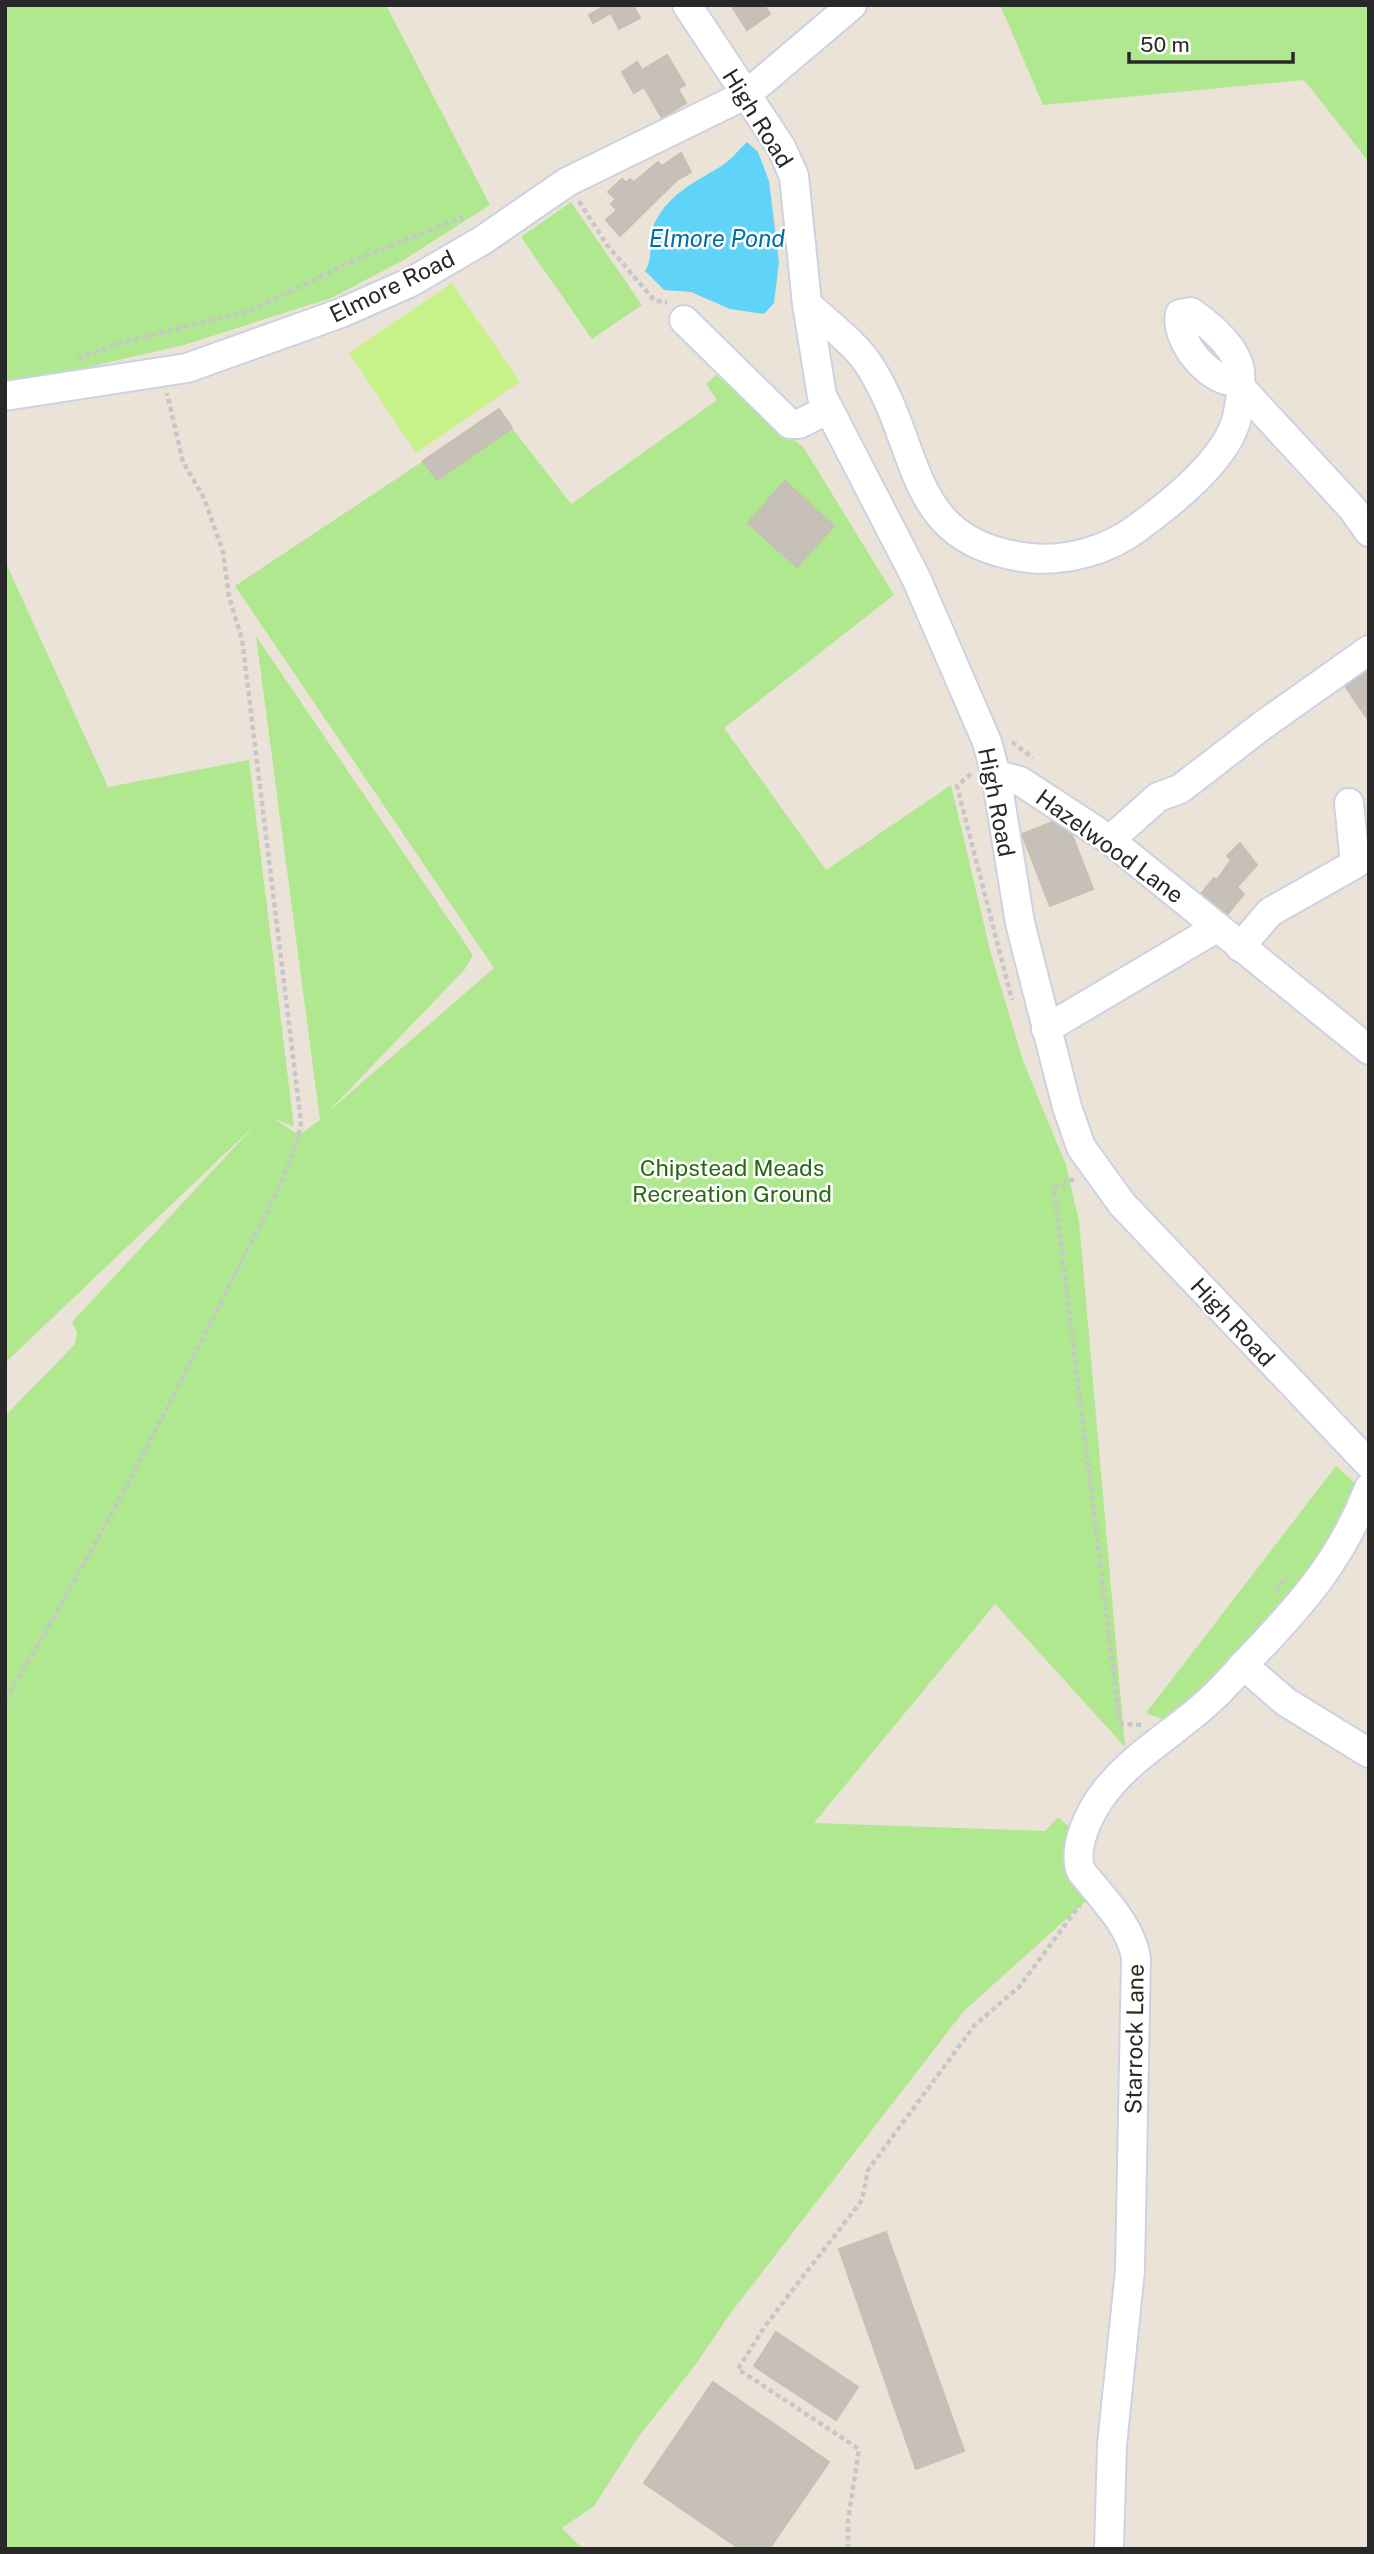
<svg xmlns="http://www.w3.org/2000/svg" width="1374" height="2554" viewBox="0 0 1374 2554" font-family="'Public Sans',sans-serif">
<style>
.green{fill:#afe88f}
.pitch{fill:#c7f189}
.water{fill:#60d4f8}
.building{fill:#c7c0b8;stroke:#c7bfb2;stroke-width:2}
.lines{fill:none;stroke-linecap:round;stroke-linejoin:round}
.minor-casing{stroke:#cdd2e3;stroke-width:32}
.path{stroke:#c7c7c7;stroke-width:4.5;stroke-dasharray:5 3.5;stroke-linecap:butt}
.minor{stroke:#fff;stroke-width:28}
.labels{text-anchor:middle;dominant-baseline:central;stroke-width:5;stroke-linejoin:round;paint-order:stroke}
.street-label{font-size:23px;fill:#282828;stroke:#fff}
.park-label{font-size:23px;fill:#276a13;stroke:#fff}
.water-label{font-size:24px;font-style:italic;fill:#026ea2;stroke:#fff}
</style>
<rect width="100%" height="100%" fill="#ece3d8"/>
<path class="green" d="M5 5H386L490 205 402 261 331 298 184 345 5 386Z
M1000 5H1369V162L1304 80 1043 105Z
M571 202 642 305 592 339 521 237Z
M716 375 804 448 894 595 724 728 826 870 951 785 991 954 1023 1061 1066 1165 1079 1221 1125 1747 995 1604 814 1823 1045 1831 1058 1817 1069 1827 1062 1857 1086 1901 963 2012 730 2314 696 2364 639 2436 594 2506 562 2528 583 2549H5V1416L75 1344 77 1332 72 1322 255 1125 5 1363V561L108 787 249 760 294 1127 273 1118 299 1135 320 1120 256 636 473 955 465 969 328 1112 494 968 235 586 423 461 437 480 512 428 571 504 717 400 706 384Z
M1336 1466 1356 1484 1359 1495 1305 1588 1170 1722 1146 1713Z"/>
<path class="pitch" d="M452 283 520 382 416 453 349 353Z"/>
<path class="water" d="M747 142 758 152 769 181 779 262 774 303 764 314 730 309 691 292 664 290 645 271C656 254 645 235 659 215 675 190 699 180 723 165 732 159 739 149 747 142Z"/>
<path class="building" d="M633 5 640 18 619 29 611 13 593 23 589 15 607 5Z
M731 5H764L770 14 747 30Z
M667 55 685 85 678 89 686 103 662 118 644 87 634 93 622 72 637 62 642 70Z
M681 153 691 172 677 180 620 236 606 220 617 210 611 204 616 199 608 192 622 179 626 183 630 179 634 182 658 162 662 166Z
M499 409 512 428 437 480 423 461Z
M785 481 834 526 797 567 748 523Z
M1369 654V721L1338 676Z
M1065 817 1093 889 1050 906 1022 834Z
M1240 843 1257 865 1237 887 1244 894 1225 917 1200 895 1214 878 1217 880 1231 860 1227 856Z
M886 2232 964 2451 916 2469 839 2249Z
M776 2332 858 2387 836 2420 754 2366Z
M713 2382 829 2462 769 2549H740L644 2483Z"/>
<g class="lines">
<g class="minor-casing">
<path id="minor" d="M687 5 781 147 794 176 807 304 822 396 916 578 987 742 996 775 1020 923 1067 1107 1081 1147 1122 1204 1369 1464
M807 304C828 324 856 343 871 368 923 451 905 544 1030 558 1065 562 1108 550 1136 529 1170 504 1224 462 1236 421 1239 411 1240 400 1242 389
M1191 312C1211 326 1244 353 1240 381 1212 387 1174 340 1180 314Z
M684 320 790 424H799L827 410
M1240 381 1242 389 1352 508 1369 532
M5 396 187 368 341 313 411 282 483 240 567 182 747 94 852 5
M996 775 1020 781 1110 840 1369 1050
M1349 803 1355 864
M1110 840 1158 797 1180 789 1263 725 1369 650
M1240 947 1270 912 1355 864 1369 852
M1046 1029 1218 927
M1243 1665 1286 1702 1369 1753
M1109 2549 1112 2445 1130 2270 1136 1958C1131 1925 1101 1897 1081 1871 1072 1848 1089 1813 1104 1793 1131 1757 1174 1733 1208 1702 1223 1689 1237 1672 1252 1656 1303 1603 1342 1558 1369 1488"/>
</g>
<path class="path" d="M579 201 607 245 655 301 667 302
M78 358 123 342 250 311 352 261 461 218 465 222
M1012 742 1033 758
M971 774 957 786 1012 1000
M1074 1179 1054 1188 1120 1724 1141 1725
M1276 1591 1288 1575
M5 1700C88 1563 162 1421 233 1278 254 1234 294 1169 301 1122L242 639 229 597 223 552 204 498 183 462 167 393
M848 2549V2520L859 2449 738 2369 765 2326 862 2200 868 2170 974 2026 1019 1987 1080 1905"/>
<use href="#minor" class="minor"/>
</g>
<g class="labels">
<g class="street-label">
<text transform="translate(758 118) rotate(58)">High Road</text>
<text transform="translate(392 286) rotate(-26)">Elmore Road</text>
<text transform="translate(997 802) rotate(79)">High Road</text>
<text transform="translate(1110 846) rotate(36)">Hazelwood Lane</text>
<text transform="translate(1233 1322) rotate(47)">High Road</text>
<text transform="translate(1134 2039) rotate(-89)">Starrock Lane</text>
</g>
<g class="park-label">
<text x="732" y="1167">Chipstead Meads<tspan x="732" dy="26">Recreation Ground</tspan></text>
</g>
<g class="water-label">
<text x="717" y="238">Elmore Pond</text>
</g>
</g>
<rect width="1374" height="2554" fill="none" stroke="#282828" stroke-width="14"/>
<path d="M1129 52v10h164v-10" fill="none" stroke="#282828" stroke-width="3.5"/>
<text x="1140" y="52" font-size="21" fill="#282828" stroke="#ffffff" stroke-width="5" paint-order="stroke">50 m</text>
</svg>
